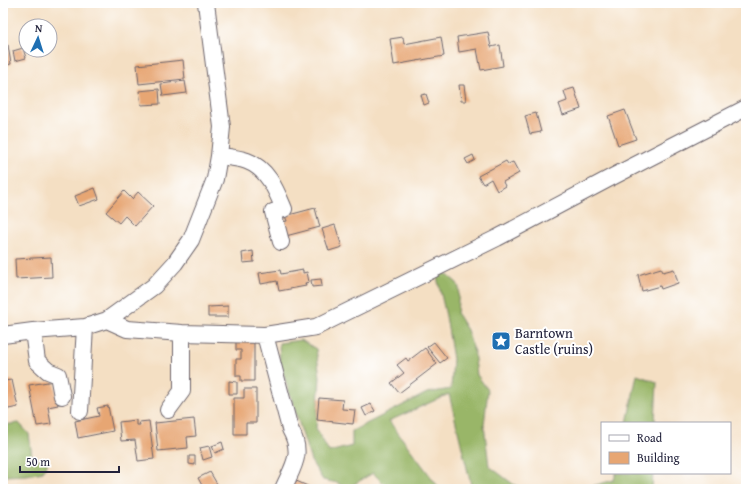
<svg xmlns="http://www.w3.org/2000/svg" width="749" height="492" viewBox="0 0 749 492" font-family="'Gentium Book Plus',serif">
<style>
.forest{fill:#99b668;stroke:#5e6c52}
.building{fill:#e7a673}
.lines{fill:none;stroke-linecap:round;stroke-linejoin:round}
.minor-casing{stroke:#6c646b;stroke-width:18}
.minor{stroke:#fff;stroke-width:16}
.labels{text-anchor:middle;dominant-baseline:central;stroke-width:4;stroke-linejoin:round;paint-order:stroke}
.poi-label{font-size:14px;fill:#22223b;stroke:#fff;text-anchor:start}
</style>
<rect width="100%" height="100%" fill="#fff"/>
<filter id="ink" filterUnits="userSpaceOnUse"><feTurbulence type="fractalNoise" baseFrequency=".025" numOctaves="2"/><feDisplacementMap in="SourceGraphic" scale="8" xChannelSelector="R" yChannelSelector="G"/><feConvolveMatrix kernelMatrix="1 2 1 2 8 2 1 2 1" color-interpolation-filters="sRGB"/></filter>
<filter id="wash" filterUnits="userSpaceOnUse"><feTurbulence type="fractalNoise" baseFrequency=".012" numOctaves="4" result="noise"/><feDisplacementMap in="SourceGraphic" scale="16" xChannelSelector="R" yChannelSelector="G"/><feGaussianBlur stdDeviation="0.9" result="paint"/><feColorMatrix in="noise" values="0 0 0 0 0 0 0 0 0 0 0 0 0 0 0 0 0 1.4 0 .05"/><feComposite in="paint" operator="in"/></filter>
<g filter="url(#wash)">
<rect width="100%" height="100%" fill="#f4dfc3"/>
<path class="forest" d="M445 273 457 283 459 288 457 314 467 330 474 352 477 375 488 390 484 425 489 466 513 484 524 489H472L449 394 389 421 440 489H389L373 473 346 489 338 483 323 480 311 461 280 363 279 343 301 340 316 349 320 377 316 428 329 452 352 446V431L427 393 451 389 453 359 446 316 437 277Z
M637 375 657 382 655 423H627Z
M19 423 29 434 32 457 48 463 43 472 27 475 3 476V425Z
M616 473H653L652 488 656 489H581L614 480Z"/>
<g id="blocks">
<path class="building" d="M488 32 491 47 500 45 503 66 481 70 477 49 459 52 457 37Z
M403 37 404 44 441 37 444 56 394 65 390 39Z
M8 45 11 64 3 66V46Z
M23 48 26 58 15 61 13 51Z
M183 60 185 79 139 84 137 65Z
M185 81 187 93 163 96 161 84Z
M459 85H464L466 101H461Z
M574 88 581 109 563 115 559 104 567 101 564 91Z
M159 89 160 104 141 105 139 91Z
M426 94 429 103 424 105 421 95Z
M625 110 636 139 618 145 608 116Z
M536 113 541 132 530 134 525 116Z
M473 155 475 160 468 164 465 159Z
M506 161 508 164 513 162 519 173 503 182 505 186 497 191 491 179 483 184 478 176Z
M95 188 99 199 79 206 75 196Z
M124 191 132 199 138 192 153 206 135 226 125 216 119 223 106 212Z
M315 208 320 227 282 237 279 223 287 221 285 216Z
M335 225 342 247 329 251 322 229Z
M253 251 254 262 243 263 242 253Z
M51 257 52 277 16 279 15 259Z
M661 268 663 272 674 269 678 283 661 289 660 286 642 291 638 275Z
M280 270 281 274 303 270V273L307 272 309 282 305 283 306 286 279 291 277 281 261 284 259 273Z
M321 279 322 286 312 287 311 280Z
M228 306V317H208V307Z
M236 341H254V381H241V376H236V359H241V350H236Z
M434 342 447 358 440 363 427 347Z
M425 348 437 364 399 393 391 383 404 373 397 365 406 358 408 361Z
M12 380 18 407 4 410 3 381Z
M54 381 58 405 48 407 51 424 37 426 29 385Z
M229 381 237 382V394H229Z
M244 389H256V423H246V434H234V398H244Z
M319 398 343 400 342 409 355 410 353 424 317 420Z
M371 404 375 411 366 416 362 408Z
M108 406 113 431 78 438 75 421 99 416 97 408Z
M194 419 196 436 187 437 188 448 158 451 155 423Z
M136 420V425H140L139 422 149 421 154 459 138 461 135 440 121 441 119 422Z
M222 442 224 449 215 453 212 446Z
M209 446 212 457 203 460 200 448Z
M189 456H195V465L189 464Z
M210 472 220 489H204L198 478Z
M292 479 314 489H287Z"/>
</g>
</g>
<g filter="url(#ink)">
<use href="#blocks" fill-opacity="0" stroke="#6c646b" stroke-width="1"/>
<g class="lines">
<g class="minor-casing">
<path id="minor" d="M219 156C228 157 239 158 247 161 268 169 276 190 284 209L273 212 281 242
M107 320 127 329 182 333 265 335 316 327 497 238 614 176 746 108
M33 331 37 361 48 371 58 375 62 396
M3 335 33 331 85 327 107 320 154 286 175 263 191 240 215 179 219 156 222 127 206 3
M265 335 290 429C304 454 293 466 283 489
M168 410 182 391V333
M80 411 85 327"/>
</g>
<use href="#minor" class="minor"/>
</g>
</g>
<defs>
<g id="sight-square" transform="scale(1)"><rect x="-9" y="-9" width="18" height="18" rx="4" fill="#1f6fb2" stroke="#fff"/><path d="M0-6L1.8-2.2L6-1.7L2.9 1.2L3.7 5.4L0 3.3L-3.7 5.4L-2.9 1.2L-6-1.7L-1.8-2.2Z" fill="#fff"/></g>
</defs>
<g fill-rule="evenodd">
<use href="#sight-square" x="501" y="341"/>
</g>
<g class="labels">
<g class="poi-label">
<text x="515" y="333">Barntown<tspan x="515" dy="16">Castle (ruins)</tspan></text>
</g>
</g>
<rect width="749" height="492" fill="none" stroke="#fff" stroke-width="16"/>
<rect x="601" y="422" width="130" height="52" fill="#ffffff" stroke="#a7a7b1"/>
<rect x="609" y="435" width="20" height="6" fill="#ffffff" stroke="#a7a7b1"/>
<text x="637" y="442" font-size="12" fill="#22223b">Road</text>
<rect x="609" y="452" width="20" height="12" fill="#e7a673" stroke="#a7a7b1"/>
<text x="637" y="462" font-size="12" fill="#22223b">Building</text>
<g transform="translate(38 38) rotate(4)"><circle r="19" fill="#ffffff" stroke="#a7a7b1"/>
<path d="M0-3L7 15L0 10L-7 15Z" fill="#1f6fb2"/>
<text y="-6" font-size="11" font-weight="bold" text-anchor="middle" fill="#22223b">N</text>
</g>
<path d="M20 466v6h99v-6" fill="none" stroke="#22223b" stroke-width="2"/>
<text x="26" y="466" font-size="12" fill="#22223b" stroke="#ffffff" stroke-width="3" paint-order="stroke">50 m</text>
</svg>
